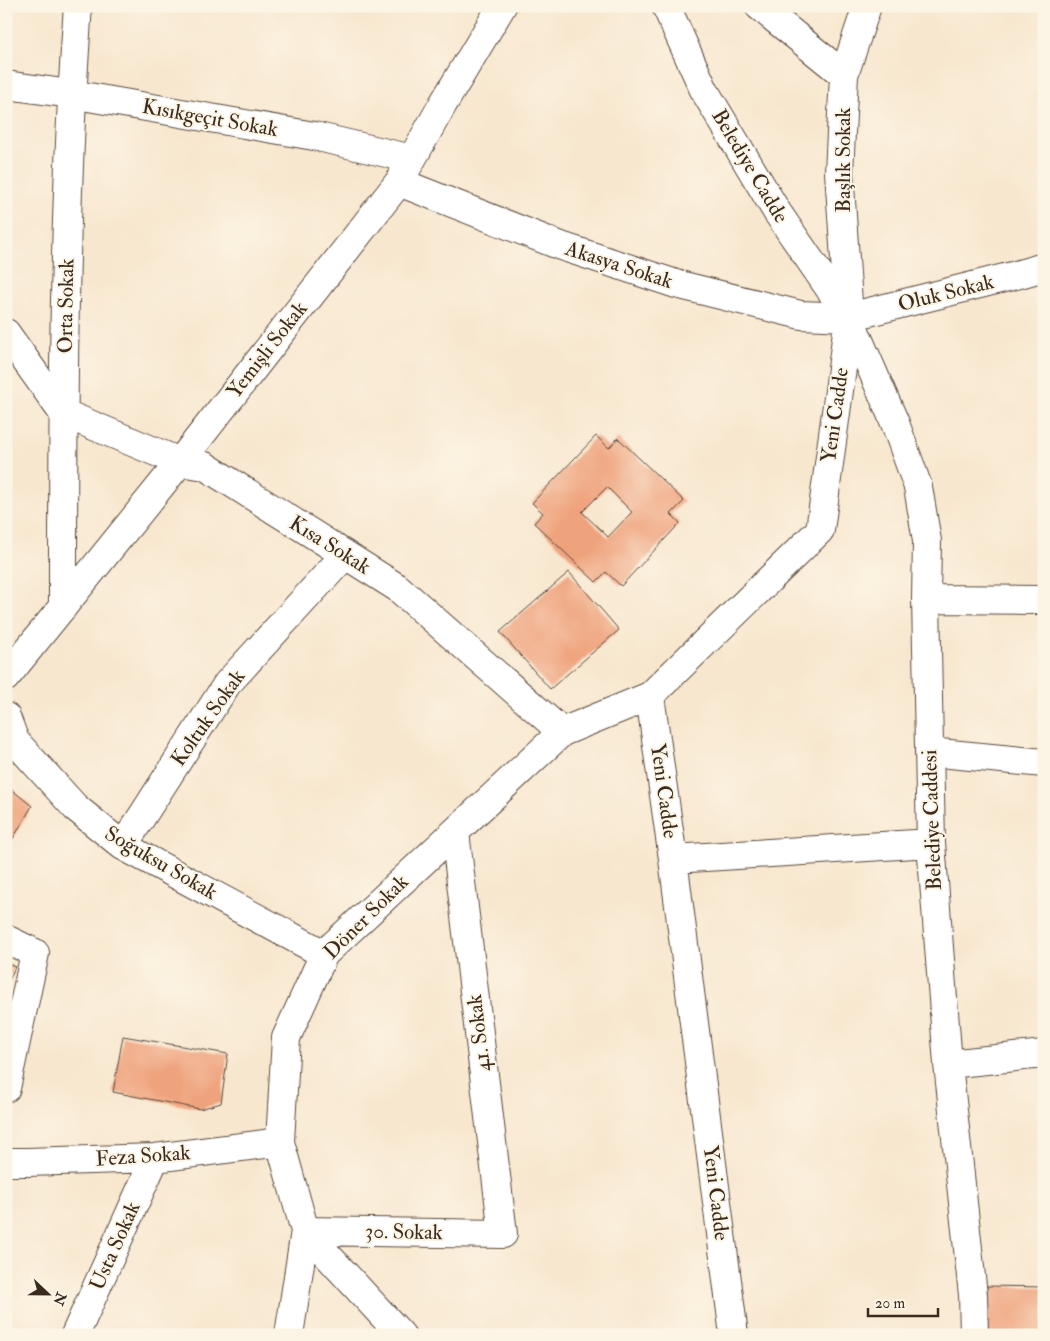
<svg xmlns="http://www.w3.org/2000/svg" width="1050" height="1341" viewBox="0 0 1050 1341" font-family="'IM FELL Double Pica',serif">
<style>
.building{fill:#efa37d;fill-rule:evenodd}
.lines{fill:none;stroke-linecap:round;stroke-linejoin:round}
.minor-casing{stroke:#574639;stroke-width:30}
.minor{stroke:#fff;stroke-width:28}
.labels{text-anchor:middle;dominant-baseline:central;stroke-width:4;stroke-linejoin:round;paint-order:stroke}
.street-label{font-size:21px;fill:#3b2a1e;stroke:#fcf5e5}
</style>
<rect width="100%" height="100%" fill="#fcf5e5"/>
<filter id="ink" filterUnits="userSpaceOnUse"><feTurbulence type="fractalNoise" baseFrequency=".02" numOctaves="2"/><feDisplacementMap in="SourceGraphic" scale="10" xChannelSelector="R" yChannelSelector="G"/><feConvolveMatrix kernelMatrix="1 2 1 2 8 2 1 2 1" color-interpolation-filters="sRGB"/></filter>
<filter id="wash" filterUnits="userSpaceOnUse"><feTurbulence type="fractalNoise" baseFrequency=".0096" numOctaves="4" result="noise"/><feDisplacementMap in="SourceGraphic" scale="20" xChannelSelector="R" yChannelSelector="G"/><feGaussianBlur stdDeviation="1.12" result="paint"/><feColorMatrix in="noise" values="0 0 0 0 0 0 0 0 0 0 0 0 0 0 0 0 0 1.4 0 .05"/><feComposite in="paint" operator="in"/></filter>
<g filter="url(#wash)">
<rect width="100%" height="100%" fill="#f8e7cf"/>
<g id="blocks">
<path class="building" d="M596 436 609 448 618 438 684 501 671 514 680 523 621 586 606 572 596 582 534 523 543 513 532 503ZM607 487 632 512 608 537 582 512Z
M569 572 619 630 550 689 500 632Z
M6 785 32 806 11 842 6 840Z
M6 963 15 967 6 987Z
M123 1036 228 1054 221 1103 200 1109 113 1092Z
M987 1286 1044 1287V1335H986Z"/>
</g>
</g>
<g filter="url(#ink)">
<use href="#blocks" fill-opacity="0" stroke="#574639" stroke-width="1"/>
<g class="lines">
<g class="minor-casing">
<path id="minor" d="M666 6 704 90 777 212 849 317 895 423 918 487 927 541 926 599 931 843 948 1064 973 1295 974 1335
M759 6 844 75
M6 85 71 94 314 136 412 159
M399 182 561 246 676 284 801 315 849 317 1016 275 1044 267
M6 333 63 413 180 462 205 466 398 588 562 732
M926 599 1044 600
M63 607C63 407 63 206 78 6
M6 677 180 462 399 182 443 104 502 6
M6 717 15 741 75 807 123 846 324 954
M929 752 1044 763
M123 846 227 684 345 555
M673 859 931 843
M6 939 35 953 6 1088
M948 1064 1044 1054
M6 1162H27L155 1158 280 1142
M75 1335 155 1158
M289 1335 305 1231 503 1234 455 832
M401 1335 305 1231 280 1142 286 1038 324 954 341 938 562 732 650 696
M734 1335 673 859 650 696 820 530 849 317 839 172 844 75 867 6"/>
</g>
<use href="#minor" class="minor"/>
</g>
</g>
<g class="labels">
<g class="street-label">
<text transform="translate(210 118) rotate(10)">Kısıkgeçit Sokak</text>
<text transform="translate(843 160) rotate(-90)">Başlık Sokak</text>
<text transform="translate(750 166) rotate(59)">Belediye Cadde</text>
<text transform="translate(619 265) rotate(18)">Akasya Sokak</text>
<text transform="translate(946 293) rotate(-14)">Oluk Sokak</text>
<text transform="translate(66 306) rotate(-89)">Orta Sokak</text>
<text transform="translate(267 350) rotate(-52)">Yemişli Sokak</text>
<text transform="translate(835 415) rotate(-82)">Yeni Cadde</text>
<text transform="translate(330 545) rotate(32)">Kısa Sokak</text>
<text transform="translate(208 718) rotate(-55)">Koltuk Sokak</text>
<text transform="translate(664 791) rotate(82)">Yeni Cadde</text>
<text transform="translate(932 820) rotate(-92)">Belediye Caddesi</text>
<text transform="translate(161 863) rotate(30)">Soğuksu Sokak</text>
<text transform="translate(366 917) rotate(-45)">Döner Sokak</text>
<text transform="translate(479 1033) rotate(-97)">41. Sokak</text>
<text transform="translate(143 1156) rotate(-4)">Feza Sokak</text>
<text transform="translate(716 1193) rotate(83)">Yeni Cadde</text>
<text transform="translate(404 1232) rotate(1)">30. Sokak</text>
<text transform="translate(115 1246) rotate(-66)">Usta Sokak</text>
</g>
</g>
<rect width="1050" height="1341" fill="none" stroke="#fcf5e5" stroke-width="25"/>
<g transform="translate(48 1294) rotate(112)" stroke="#fcf5e5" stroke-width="4" paint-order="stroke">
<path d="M0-4L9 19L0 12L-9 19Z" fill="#3b2a1e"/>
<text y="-8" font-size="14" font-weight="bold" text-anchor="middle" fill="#3b2a1e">N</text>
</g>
<path d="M868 1308v8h70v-8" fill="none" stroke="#3b2a1e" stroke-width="2.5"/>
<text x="875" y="1308" font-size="15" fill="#3b2a1e" stroke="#fcf5e5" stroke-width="4" paint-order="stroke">20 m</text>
</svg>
